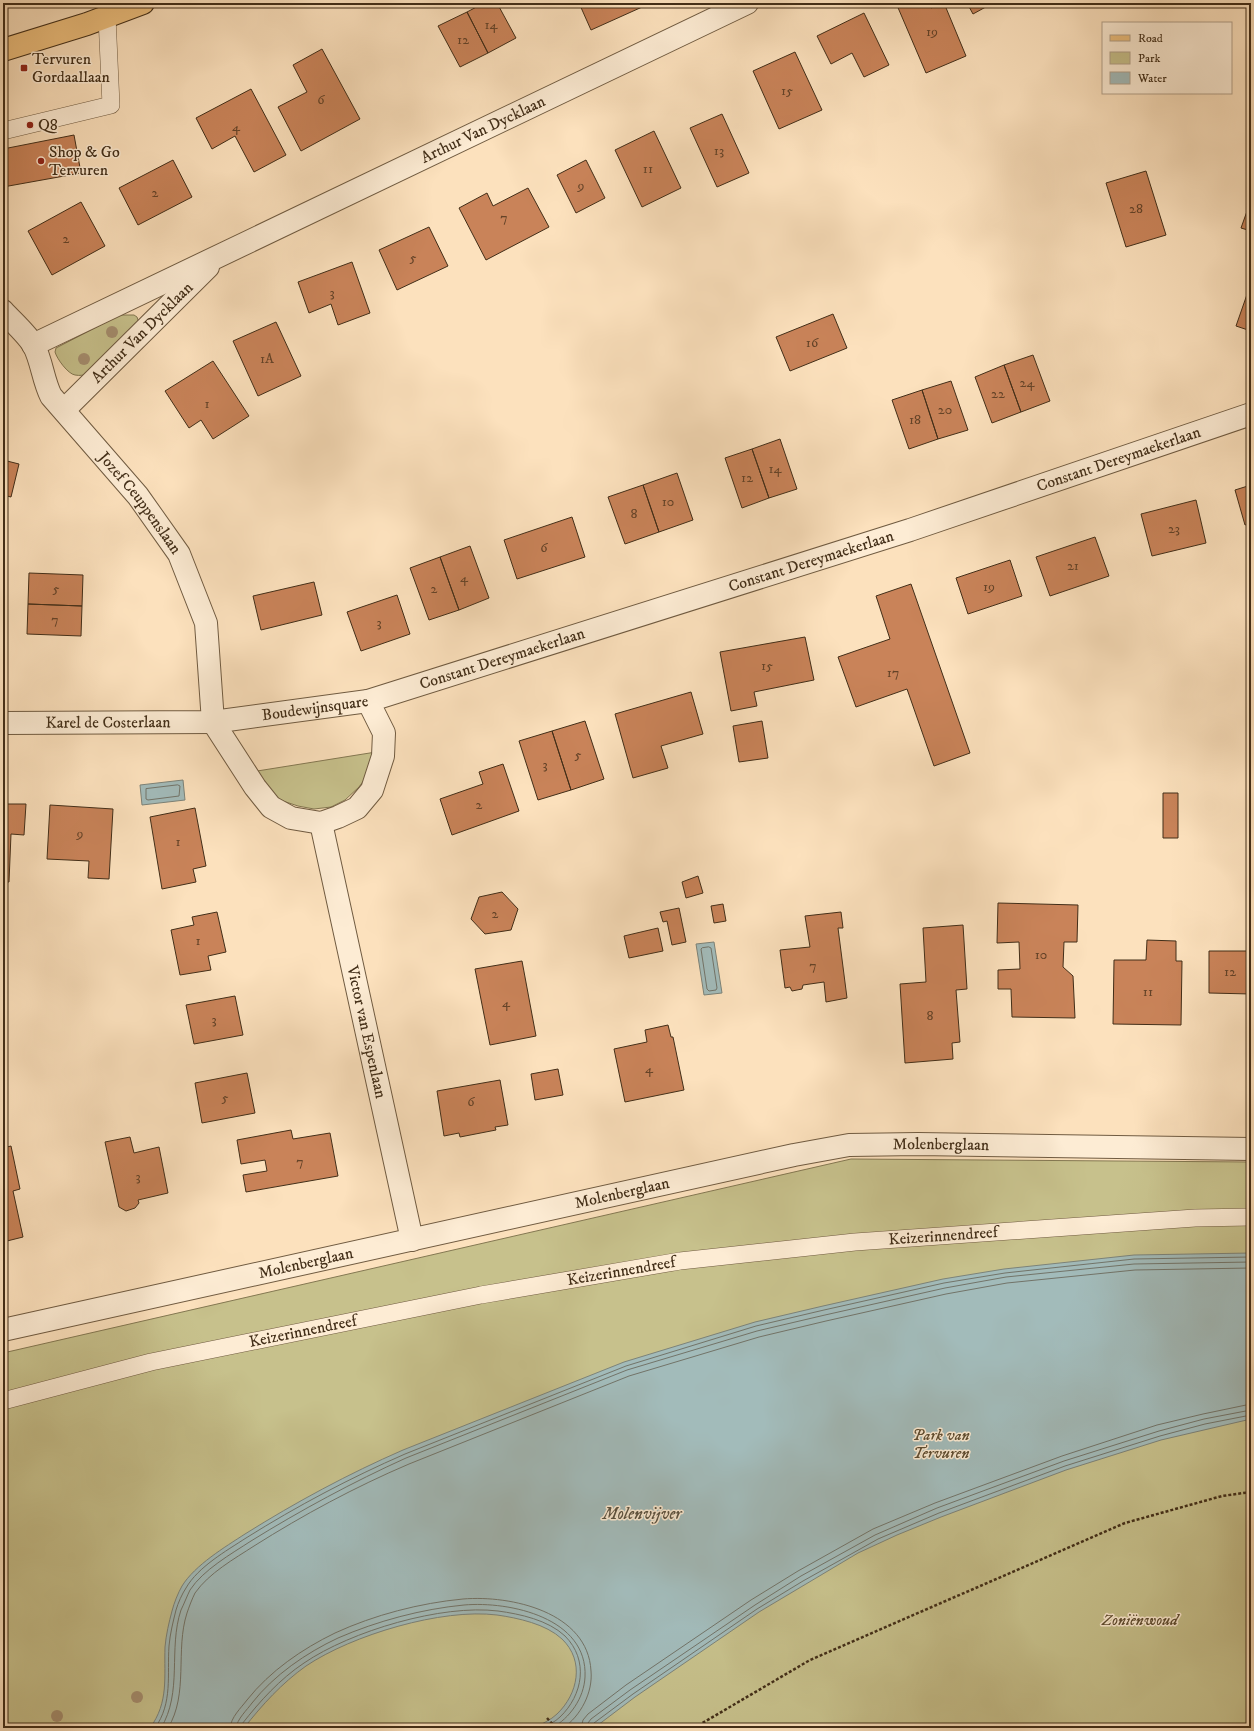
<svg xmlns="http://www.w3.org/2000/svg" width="1254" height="1731" viewBox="0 0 1254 1731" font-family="'IM FELL DW Pica',serif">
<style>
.green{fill:#c7c18c;stroke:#847852}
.water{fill:#a2bbba;stroke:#7c8379}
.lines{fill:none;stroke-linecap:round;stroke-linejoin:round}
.shore{stroke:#727469;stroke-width:1}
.building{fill:#c98359;stroke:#422e18}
.service-casing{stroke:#705b41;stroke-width:18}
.minor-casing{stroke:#705b41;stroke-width:24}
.primary-casing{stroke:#422e18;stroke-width:24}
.path{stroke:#422e18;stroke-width:2.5;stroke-dasharray:3 2;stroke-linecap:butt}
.service{stroke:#fdecd4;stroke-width:17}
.minor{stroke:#fdecd4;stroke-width:22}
.primary{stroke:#eec07e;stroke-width:22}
.tree{fill:#a58e6f}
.poi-dot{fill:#8f2418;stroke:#fdecd4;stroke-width:1.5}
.labels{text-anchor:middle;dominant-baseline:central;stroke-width:3;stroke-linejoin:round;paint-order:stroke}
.number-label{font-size:14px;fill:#644328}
.poi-label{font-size:16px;fill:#422e18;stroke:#fdecd4;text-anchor:start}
.street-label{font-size:16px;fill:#422e18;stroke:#fdecd4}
.park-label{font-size:16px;font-style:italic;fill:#5d4b2f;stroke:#fdecd4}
.water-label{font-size:17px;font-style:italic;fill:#5a5140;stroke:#fdecd4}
</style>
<rect width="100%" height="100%" fill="#fce1bd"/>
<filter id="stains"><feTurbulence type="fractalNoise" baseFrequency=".005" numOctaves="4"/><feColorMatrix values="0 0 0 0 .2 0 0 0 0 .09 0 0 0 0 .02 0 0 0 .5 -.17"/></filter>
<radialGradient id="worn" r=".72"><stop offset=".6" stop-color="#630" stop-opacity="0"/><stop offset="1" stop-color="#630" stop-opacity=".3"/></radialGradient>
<path class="green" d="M120 315H134L137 317 139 323 88 374C84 375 80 376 75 375 68 374 57 359 55 352L56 348Z
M376 752 370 772 359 787 345 800 331 807 314 809 298 806 283 801 270 793 251 772Z
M851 1159 1251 1162V1728H3V1353Z"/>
<path class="water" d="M183 780 185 800 142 805 140 785Z
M714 942 722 993 704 995 696 944Z
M1251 1253V1419L1161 1440 1066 1470 941 1517 897 1535 858 1553 759 1612 635 1697 594 1728H534C541 1724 551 1720 557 1714 578 1694 585 1661 562 1639 546 1624 518 1618 497 1615 442 1608 352 1635 306 1666 282 1683 262 1705 244 1728H150C169 1702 164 1677 165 1647 166 1635 169 1622 172 1611 174 1603 178 1593 182 1586 195 1565 225 1547 245 1534 296 1502 348 1474 403 1450L624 1362 755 1322 823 1306 943 1279 1004 1269 1134 1255Z"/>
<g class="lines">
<path class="shore" d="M178 785 180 786 179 796 148 800 146 799V789Z
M709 947 711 948 717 988 716 990 709 991 707 989 701 949 702 948Z
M155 1728C173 1703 167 1675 169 1646 170 1634 173 1622 176 1610 178 1603 182 1594 186 1588 198 1567 226 1551 246 1538 297 1506 350 1478 405 1454L626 1366 756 1326 824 1310 944 1283 1005 1273 1134 1259 1251 1257
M161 1728C183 1692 168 1649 181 1610 184 1604 187 1596 190 1590 203 1570 231 1554 251 1541 301 1510 353 1482 406 1458L627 1370 757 1331 825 1315 945 1288 1006 1277 1134 1264 1251 1262
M168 1728C189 1694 175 1650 187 1613 189 1607 192 1599 195 1593 209 1573 234 1559 254 1546 303 1515 355 1487 409 1464L629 1376 759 1337 826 1321 946 1294 1007 1283 1135 1270 1251 1268
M230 1728C231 1717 241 1708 247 1700 270 1671 302 1649 335 1633 374 1615 420 1603 463 1599 511 1595 588 1612 591 1671 593 1692 581 1716 563 1728
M236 1728C237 1719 247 1710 252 1703 274 1675 306 1653 338 1638 377 1621 422 1609 464 1605 510 1601 588 1618 585 1677 584 1698 570 1718 552 1728
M241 1728 242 1724C260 1701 280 1679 304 1663 351 1631 442 1604 498 1611 520 1614 548 1620 565 1636 589 1660 583 1695 560 1717 555 1722 548 1725 542 1728
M581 1728 583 1720 588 1714 626 1685 751 1600 798 1571 873 1529 935 1503 1062 1456 1157 1425 1203 1414 1251 1404
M587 1728 588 1723 591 1719 630 1690 755 1605 801 1576 875 1535 937 1508 1064 1461 1159 1431 1204 1419 1251 1410
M592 1728 594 1723 633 1694 757 1609 803 1581 878 1539 939 1513 1065 1466 1160 1436 1205 1424 1251 1415"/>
</g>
<path class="building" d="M484 3H497L516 38 488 53 467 12Z
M579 3H651L591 30Z
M896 3H929L931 8 944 3 966 56 926 73Z
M967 3H993L973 14Z
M467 12 488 53 460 67 438 26Z
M864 13 889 65 864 77 852 53 831 64 817 36Z
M322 49 360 119 301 151 278 107 307 92 293 65Z
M795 52 822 110 779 129 753 71Z
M251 89 286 155 254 172 235 136 212 149 196 118Z
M722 114 749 173 717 187 690 128Z
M654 131 681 188 642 207 615 150Z
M74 135 81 173 3 187V149Z
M173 160 192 197 138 225 119 188Z
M586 160 605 198 576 213 557 175Z
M1146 171 1166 235 1126 247 1106 183Z
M528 188 549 227 486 260 459 208 487 193 493 206Z
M1251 200V231L1241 228Z
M81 202 105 246 52 275 28 231Z
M429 227 448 266 397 290 379 250Z
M352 262 370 313 338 325 331 304 309 313 298 282Z
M1251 283V331L1236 326Z
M833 314 847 348 790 371 776 337Z
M276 322 301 376 258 396 233 341Z
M1033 355 1050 401 1021 412 1004 365Z
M213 361 249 416 213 439 201 420 189 428 165 391Z
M1004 365 1021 412 992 423 975 377Z
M951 381 968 430 938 439 922 390Z
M922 390 938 439 909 449 892 400Z
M780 439 797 489 769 498 752 449Z
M752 449 769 498 742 508 725 458Z
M3 460 19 464 11 497 3 495Z
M677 473 693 520 659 532 643 485Z
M643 485 659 532 625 544 608 497Z
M1251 485V523L1245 525 1235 490Z
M1196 500 1206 543 1152 556 1141 514Z
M572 517 585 557 517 579 504 540Z
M1095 537 1109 576 1050 596 1036 557Z
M470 546 489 598 459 610 440 557Z
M440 557 459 610 429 620 410 568Z
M1010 560 1022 596 968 614 956 578Z
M29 573 83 575 82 606 28 604Z
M314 582 322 615 261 630 253 596Z
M911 584 970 753 934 766 907 689 856 707 838 657 890 639 876 596Z
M397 595 410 634 361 651 347 612Z
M28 604 82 606 81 636 27 634Z
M805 637 814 680 754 692 757 706 731 711 720 652Z
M691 692 703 734 661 746 668 768 633 778 615 714Z
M585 721 604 779 571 790 552 731Z
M762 721 768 758 739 762 733 726Z
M552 731 571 790 538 800 519 741Z
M503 764 519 811 452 835 440 799 483 784 479 772Z
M1163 793H1178V838H1163Z
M3 804H26L24 835 11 834 9 882H3Z
M50 805 113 809 109 879 88 878 89 861 47 859Z
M195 808 206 866 193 869 196 882 162 889 150 817Z
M698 876 703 893 686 898 682 882Z
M502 892 518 909 511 930 485 934 471 919 479 897Z
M998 903 1078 905 1077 942H1064L1063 967 1073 976 1075 1018 1012 1017 1011 989H998V970L1020 969 1019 942 997 943Z
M723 904 726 921 714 923 711 906Z
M679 908 686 942 672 945 667 921 663 922 660 912Z
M217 912 226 952 208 956 211 970 180 975 171 930 194 925 192 917Z
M841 912 843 928H838L847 998 826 1002 824 982 803 985 802 989 792 991 790 987 785 988 780 950 810 947 805 916Z
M963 925 967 989 956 990 960 1042 952 1043 953 1059 905 1063 900 984 926 982 923 928Z
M658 928 663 951 629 958 624 936Z
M1147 940 1176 941V961H1182L1181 1025 1113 1024 1114 960H1146Z
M1209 951H1251V994L1209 993Z
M522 961 536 1036 490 1045 475 969Z
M235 996 243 1035 194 1044 186 1005Z
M668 1025 671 1037H673L684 1090 625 1102 614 1049 647 1042 645 1030Z
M558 1069 563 1095 535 1100 531 1074Z
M247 1073 255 1113 202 1123 195 1083Z
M500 1080 508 1125 495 1127 496 1130 460 1137 459 1133 444 1136 437 1091Z
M291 1130 293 1139 330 1133 338 1176 246 1192 243 1175 267 1171 265 1160 241 1164 237 1140Z
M130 1137 134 1153 159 1147 168 1193 138 1200 139 1203 135 1208 126 1211 119 1207 105 1142Z
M11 1146 20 1189 13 1191 23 1237 3 1242V1148Z"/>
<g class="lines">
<g class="service-casing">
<g id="service">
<path d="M3 131 111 105 107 17"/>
<path id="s1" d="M3 1401 151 1362 481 1295 680 1261 855 1242 1195 1218 1251 1217"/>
</g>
</g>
<g class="minor-casing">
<g id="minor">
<path id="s2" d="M3 311C12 321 28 335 34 346 42 362 43 380 51 396L138 496 179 554 206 623 213 722 255 787 271 807 291 818 321 823 338 817 357 808 372 790 383 756 384 733 368 701"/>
<path id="s3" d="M33 345 747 3"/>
<path id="s4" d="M64 410 208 267"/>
<path id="s5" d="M3 723 213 722 368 701 910 530 1251 414"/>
<path id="s6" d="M321 823 412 1240"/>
<path id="s7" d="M3 1330 794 1155 849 1145 918 1144 1251 1149"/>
</g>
</g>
<g class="primary-casing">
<path id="primary" d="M3 50 87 24 143 3"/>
</g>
<path class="path" d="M547 1718 556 1728
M694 1728 810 1660 1125 1523 1222 1496 1251 1492"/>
<use href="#service" class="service"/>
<use href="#minor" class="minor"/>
<use href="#primary" class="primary"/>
</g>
<g class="tree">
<circle cx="112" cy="332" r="6"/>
<circle cx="84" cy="359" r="6"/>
<circle cx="137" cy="1697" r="6"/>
<circle cx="57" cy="1716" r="6"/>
</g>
<g class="poi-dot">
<rect x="20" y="64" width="8" height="8" rx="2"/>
<circle cx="30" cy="125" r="4"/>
<circle cx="41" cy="161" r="4"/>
</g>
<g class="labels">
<g class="number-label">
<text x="491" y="25">14</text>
<text x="932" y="32">19</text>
<text x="463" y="40">12</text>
<text x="787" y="91">15</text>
<text x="321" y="100">6</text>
<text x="236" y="127">4</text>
<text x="719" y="151">13</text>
<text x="648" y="169">11</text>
<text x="581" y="186">9</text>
<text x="155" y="193">2</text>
<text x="1136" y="209">28</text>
<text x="504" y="218">7</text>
<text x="66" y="239">2</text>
<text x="413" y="258">5</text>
<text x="332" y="293">3</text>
<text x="812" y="343">16</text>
<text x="267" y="359">1A</text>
<text x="1027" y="383">24</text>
<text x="998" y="394">22</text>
<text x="207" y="404">1</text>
<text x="945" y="410">20</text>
<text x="915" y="420">18</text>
<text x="775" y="469">14</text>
<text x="747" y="478">12</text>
<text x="668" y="502">10</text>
<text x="634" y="514">8</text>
<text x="1174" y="529">23</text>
<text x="544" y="548">6</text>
<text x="1073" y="566">21</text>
<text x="464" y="578">4</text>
<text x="989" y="587">19</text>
<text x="56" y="589">5</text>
<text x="434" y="589">2</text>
<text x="55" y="620">7</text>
<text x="379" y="623">3</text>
<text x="767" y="666">15</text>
<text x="893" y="673">17</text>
<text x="578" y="755">5</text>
<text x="545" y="765">3</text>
<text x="479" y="805">2</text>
<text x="80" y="834">9</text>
<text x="178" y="842">1</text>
<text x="495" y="914">2</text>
<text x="198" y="941">1</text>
<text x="1041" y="955">10</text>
<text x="813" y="966">7</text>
<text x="1230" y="972">12</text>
<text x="1148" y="992">11</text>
<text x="506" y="1003">4</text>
<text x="930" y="1016">8</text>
<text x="214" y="1020">3</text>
<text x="649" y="1069">4</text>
<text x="225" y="1098">5</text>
<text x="471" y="1102">6</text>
<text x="300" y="1162">7</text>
<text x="138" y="1177">3</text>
</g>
<g class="poi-label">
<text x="32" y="59">Tervuren<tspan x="32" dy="18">Gordaallaan</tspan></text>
<text x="38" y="125">Q8</text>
<text x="49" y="152">Shop &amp; Go<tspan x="49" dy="18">Tervuren</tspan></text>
</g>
<g class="street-label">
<text stroke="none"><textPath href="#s3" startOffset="499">Arthur Van Dycklaan</textPath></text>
<text stroke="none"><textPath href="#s4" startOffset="110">Arthur Van Dycklaan</textPath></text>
<text stroke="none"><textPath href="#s5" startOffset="1155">Constant Dereymaekerlaan</textPath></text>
<text stroke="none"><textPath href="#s2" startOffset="239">Jozef Ceuppenslaan</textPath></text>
<text stroke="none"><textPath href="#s5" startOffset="831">Constant Dereymaekerlaan</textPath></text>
<text stroke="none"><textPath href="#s5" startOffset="507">Constant Dereymaekerlaan</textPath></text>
<text stroke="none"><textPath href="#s5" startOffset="313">Boudewijnsquare</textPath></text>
<text stroke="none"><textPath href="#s5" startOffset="105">Karel de Costerlaan</textPath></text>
<text stroke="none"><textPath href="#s6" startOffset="214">Victor van Espenlaan</textPath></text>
<text stroke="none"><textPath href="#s7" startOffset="958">Molenberglaan</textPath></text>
<text stroke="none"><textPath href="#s7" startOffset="634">Molenberglaan</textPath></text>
<text stroke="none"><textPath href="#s1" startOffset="956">Keizerinnendreef</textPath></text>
<text stroke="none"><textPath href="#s7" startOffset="310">Molenberglaan</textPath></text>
<text stroke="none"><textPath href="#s1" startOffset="632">Keizerinnendreef</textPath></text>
<text stroke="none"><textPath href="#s1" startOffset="308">Keizerinnendreef</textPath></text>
</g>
<g class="park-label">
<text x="941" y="1435">Park van<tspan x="941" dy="18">Tervuren</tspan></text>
<text x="1140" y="1620">Zoniënwoud</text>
</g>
<g class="water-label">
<text x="642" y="1514">Molenvijver</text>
</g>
</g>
<rect width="1254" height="1731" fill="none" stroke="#fce1bd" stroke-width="16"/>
<rect x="4" y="4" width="1246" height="1723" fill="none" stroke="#422e18" stroke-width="2"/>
<rect x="8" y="8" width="1238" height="1715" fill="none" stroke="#422e18"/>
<rect x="1102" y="22" width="130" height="72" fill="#fdecd4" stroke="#b2a089"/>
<rect x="1110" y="35" width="20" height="6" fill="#eec07e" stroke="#b2a089"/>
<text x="1138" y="42" font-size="12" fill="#422e18">Road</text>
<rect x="1110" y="52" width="20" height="12" fill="#c7c18c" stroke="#b2a089"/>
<text x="1138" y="62" font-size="12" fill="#422e18">Park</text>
<rect x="1110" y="72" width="20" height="12" fill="#a2bbba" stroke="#b2a089"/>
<text x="1138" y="82" font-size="12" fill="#422e18">Water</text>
<rect width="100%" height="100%" filter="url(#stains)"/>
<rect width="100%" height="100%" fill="url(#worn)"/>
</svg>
